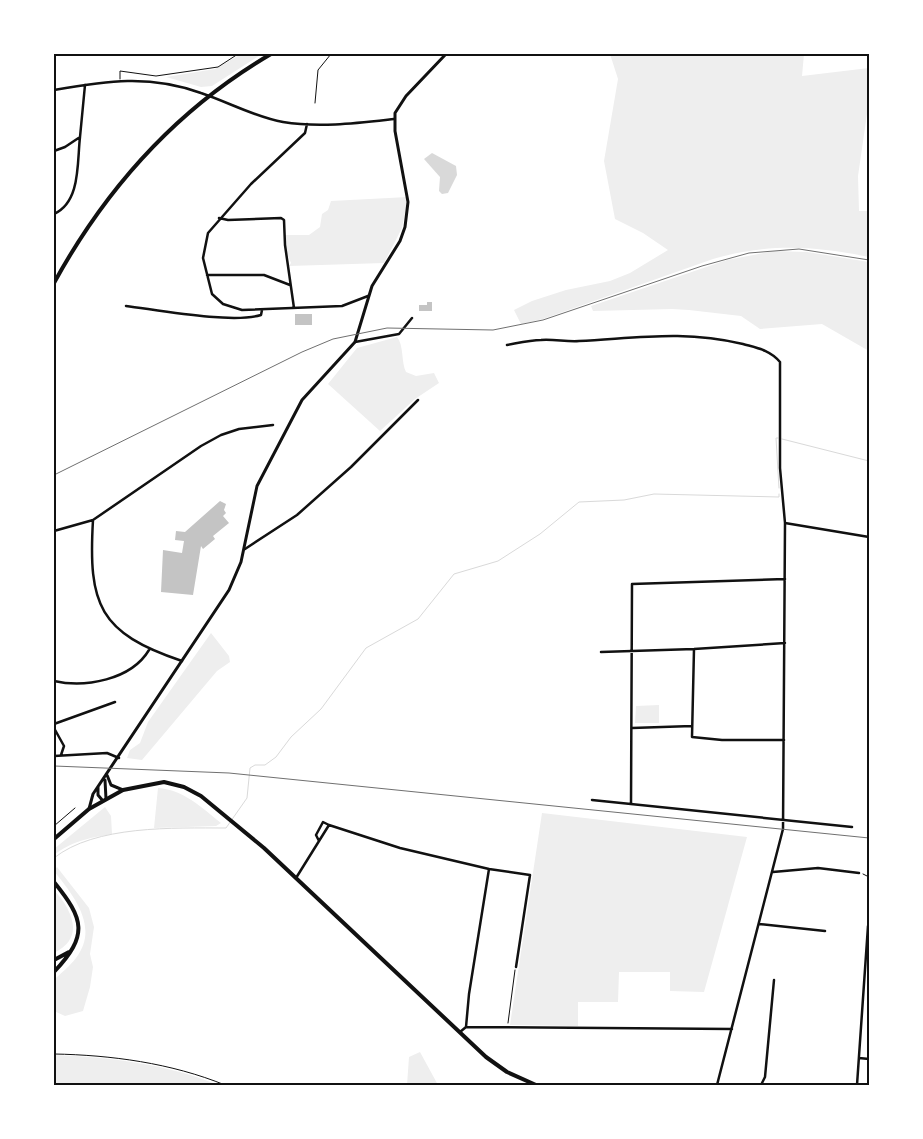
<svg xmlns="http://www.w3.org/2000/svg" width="923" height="1139" viewBox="0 0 923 1139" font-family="'DM Sans',sans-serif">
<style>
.green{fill:#eee}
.water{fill:#d9d9d9}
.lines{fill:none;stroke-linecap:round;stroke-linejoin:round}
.stream{stroke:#d9d9d9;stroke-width:1}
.building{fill:#c4c4c4}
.path{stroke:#111;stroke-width:1}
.service{stroke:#111;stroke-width:1}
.minor{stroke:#111;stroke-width:2.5}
.tertiary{stroke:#111;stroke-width:3}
.secondary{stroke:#111;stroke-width:4}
.primary{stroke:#111;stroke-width:4}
.rail{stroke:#707070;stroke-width:1}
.neatline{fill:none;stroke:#111;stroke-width:2}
</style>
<rect width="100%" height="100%" fill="#fff"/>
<path class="green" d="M241 54H262L212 86 201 87 166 77 215 69Z
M610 54H804L802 76 869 68V100L858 176 859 211H869V257C813 246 769 243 713 259L543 319 521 324 514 310 532 301 566 290 610 281 630 273 668 250 643 233 615 219 604 161 618 79Z
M408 197 402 228 384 263 289 266 291 263 285 249 284 235H309L320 227 322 214 328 210 331 201Z
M774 251 807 252 869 262V351L822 324 760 329 741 316 689 310 672 309 593 311 591 306 727 260Z
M397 337C404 345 401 362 406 372L416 376 434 373 439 383 415 399 380 431 328 384 357 348Z
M211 633 229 656 230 662 217 671 142 760 127 758 130 750 140 743 148 722Z
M659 705V723H635L636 706Z
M158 788C184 790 201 807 221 823L216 826 154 828Z
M105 807 111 816 112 834C89 838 72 841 54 855V849Z
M542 813 747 837 704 992 670 991V972H619L618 1002H578V1026L510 1025Z
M57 867 89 908 94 927 90 954 93 967 90 987 83 1011 65 1016 54 1011V980C61 973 70 966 76 958 100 927 73 895 54 871Z
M54 890C73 911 85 938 54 953Z
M420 1052 438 1085H407L409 1057Z
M54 1055C108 1057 168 1064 218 1085L54 1083Z"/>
<path class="water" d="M432 153 456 166 457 175 448 193 442 194 439 191 440 177 424 159Z"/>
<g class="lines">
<path class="stream" d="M778 438H776L779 488
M782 439 869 461
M54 858C95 825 174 828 226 828L247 798 250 768 255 765H265L276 757 291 737 321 709 366 648 418 619 454 574 498 561 540 534 579 502 624 500 654 494 779 497V494"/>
</g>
<path class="building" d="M427 302H432V311H419V305H427Z
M295 314H312V325H295Z
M220 501 226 504 224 510 226 513 223 516 229 523 213 536 215 539 203 549 201 546 193 595 161 592 163 550 182 553 184 541 175 540 176 531 185 532Z"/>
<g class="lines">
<path class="path" d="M120 79V71L156 76 218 67 238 54
M863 874 869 877
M868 923 869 906
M508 1023 515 970
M54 1054C111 1055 171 1063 225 1085"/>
<path class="service" d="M315 103 318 70 331 54
M54 826 75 808"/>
<path class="minor" d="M54 90C106 81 149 74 201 93 228 102 255 117 283 122 319 128 358 123 394 119
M307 124 305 133 251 184 208 233 203 258 212 294 223 304 242 310 342 306 368 296
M54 151 65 147 80 137 85 85
M54 214C81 202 77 162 80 137
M219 218 228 220 281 218 284 220 285 245 294 308
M207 275H264L290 285
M126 306C158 310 232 324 261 315L262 310
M355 342 399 334 412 318
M507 345C518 343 530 340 541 340 554 339 567 342 579 341 639 338 683 330 743 344 757 348 770 350 780 362V468L785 523
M54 531 93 520
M245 549 297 515 351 467 418 400
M694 649 692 737 722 740H784
M601 652 694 649 785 643
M182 661C99 633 88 605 93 520L201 446 221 435 239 429 273 425
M54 681C85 688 131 680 149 650
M54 724 115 702
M54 728 64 746 61 755
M632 728 692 726
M54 756 107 753 119 758
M592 800 852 827
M631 804 632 584 785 579
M319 841 316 835 323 822 329 825
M489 869 530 875 516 967
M773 872 818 868 859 873
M296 878 329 825 400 848 489 869 469 994 466 1027
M759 924 825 931
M460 1032 466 1027 732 1029
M859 1058 869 1059
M717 1085 783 829 785 523 869 537
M761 1085 765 1077 774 980
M857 1085 868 926"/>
<path class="tertiary" d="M107 775 111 785 123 790
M105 780 106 799
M98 787V795L103 801
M89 809 93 794 229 590 241 562 257 486 302 400 355 342 372 286 400 241 405 227 408 202 395 131V113L406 96 446 54"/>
<path class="secondary" d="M54 839 89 809 123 790 164 782 184 787 201 796 264 848 486 1057 507 1072 536 1085"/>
<path class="primary" d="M54 283C106 188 177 109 271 54
M54 882C84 919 89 935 54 972
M54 960 69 952"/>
<path class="rail" d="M54 475 302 352 333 339 387 328 493 330 543 320 702 266 749 253 799 249 869 260
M54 766 229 773 869 838"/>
</g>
<rect width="923" height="1139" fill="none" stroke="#ffffff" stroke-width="110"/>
<rect x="55" y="55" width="813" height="1029" class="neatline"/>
</svg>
